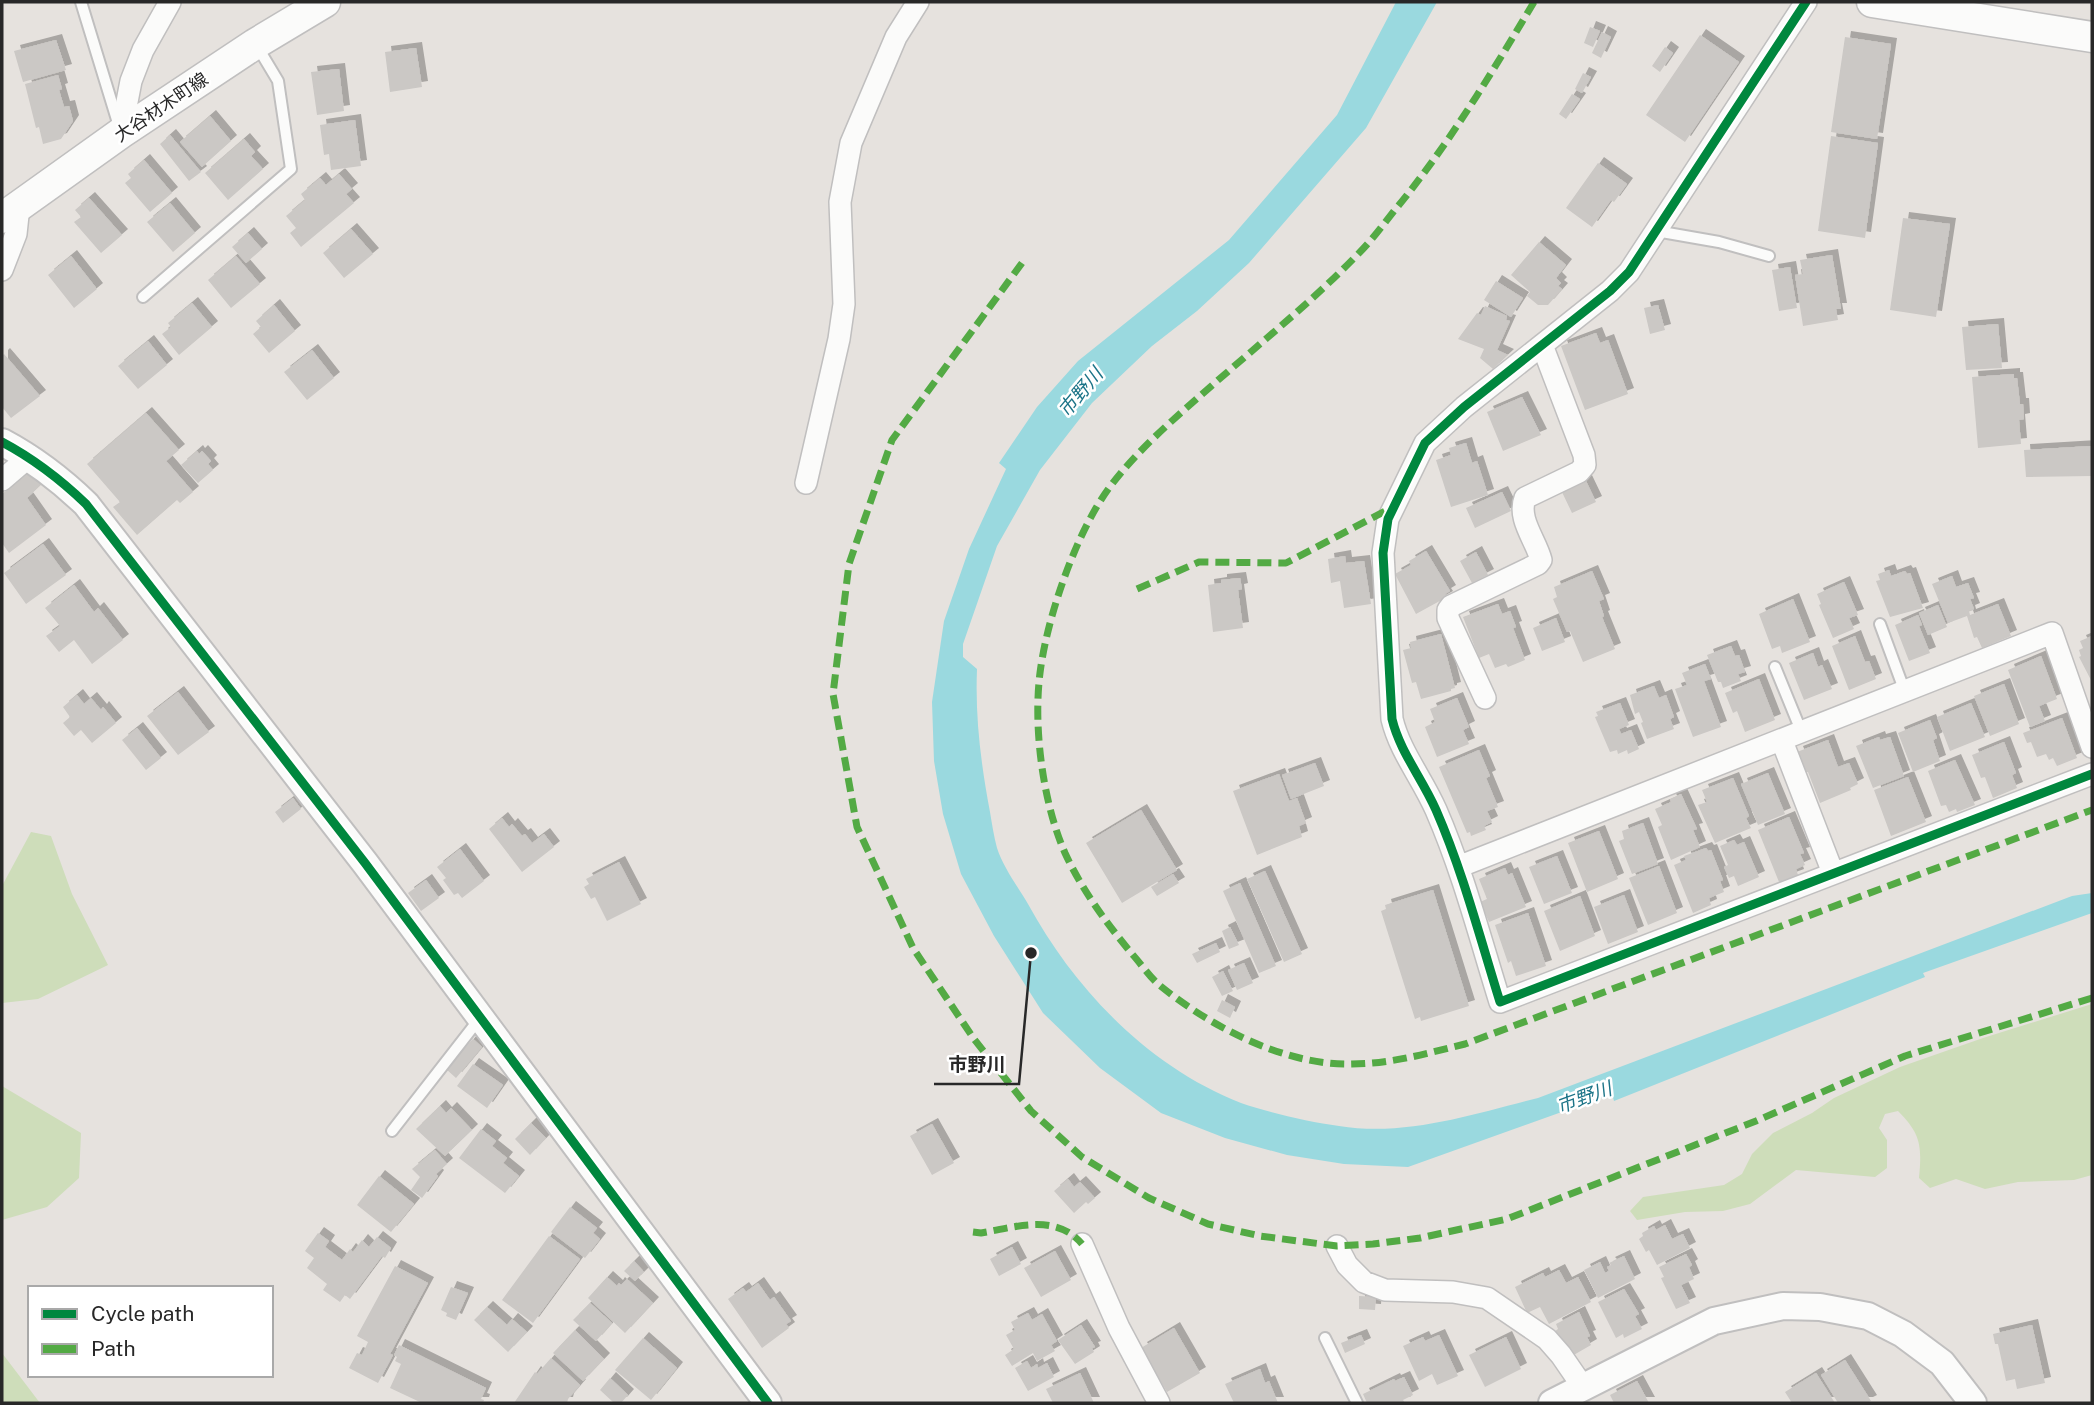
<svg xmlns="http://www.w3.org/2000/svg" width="2094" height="1405" viewBox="0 0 2094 1405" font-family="'Public Sans','Noto Sans JP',sans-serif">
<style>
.green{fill:#ceddba}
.water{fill:#9ad9df}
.building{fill:#cbc8c5;filter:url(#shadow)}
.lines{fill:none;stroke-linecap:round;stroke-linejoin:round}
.service-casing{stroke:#c0bfbf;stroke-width:14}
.minor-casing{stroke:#c0bfbf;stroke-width:24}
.tertiary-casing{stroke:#c0bfbf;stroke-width:30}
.secondary-casing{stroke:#c0bfbf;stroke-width:33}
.service{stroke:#fbfbfa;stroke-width:10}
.minor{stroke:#fbfbfa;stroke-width:21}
.tertiary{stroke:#fbfbfa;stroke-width:26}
.secondary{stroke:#fbfbfa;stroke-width:30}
.quiet{stroke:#53aa44;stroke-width:7;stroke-dasharray:14 7;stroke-linecap:butt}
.cycleway-casing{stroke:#fff;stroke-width:13}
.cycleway{stroke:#00873e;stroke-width:9}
.labels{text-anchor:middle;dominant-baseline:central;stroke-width:5;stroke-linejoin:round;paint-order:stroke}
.street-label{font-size:18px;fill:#282828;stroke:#fff}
.water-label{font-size:19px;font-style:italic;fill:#1c7488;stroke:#fff}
.leader{fill:none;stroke:#282828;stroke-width:2.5}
.callout-dot{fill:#282828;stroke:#fff;stroke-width:2.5}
.callout-label{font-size:19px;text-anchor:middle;font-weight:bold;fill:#282828;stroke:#fff;stroke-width:5;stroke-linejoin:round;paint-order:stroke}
</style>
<defs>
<filter id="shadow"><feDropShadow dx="6" dy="-6" stdDeviation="0" flood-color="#0004"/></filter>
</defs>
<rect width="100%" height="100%" fill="#e6e2de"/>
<path class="green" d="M31 832 51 836 72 894 108 965 38 999 2 1003V886Z
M2092 1004V1175L2074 1180 2018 1182 1985 1189 1956 1179 1930 1188 1919 1178C1922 1146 1921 1134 1898 1111L1885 1114 1879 1128 1887 1140V1168L1875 1177 1796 1170 1750 1204 1723 1211 1685 1212 1637 1220 1630 1211 1643 1197 1724 1185 1742 1174 1752 1154 1773 1133 1812 1113 1834 1098 1900 1067 1983 1038Z
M2 1086 81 1133 79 1178 47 1207 2 1220Z
M2 1353 40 1403H2Z"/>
<path class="water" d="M1396 2H1437L1366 128 1249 263 1197 311 1152 346 1092 403 1040 470 997 546 963 644V657L977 669C975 718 981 764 990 812 992 824 994 837 997 848 1003 867 1018 887 1028 904 1075 990 1149 1067 1241 1103 1270 1113 1309 1122 1339 1126 1406 1137 1474 1114 1538 1098L2072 896 2092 893V913L1923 973 1925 977 1614 1101 1612 1094 1408 1167 1344 1164 1287 1155 1225 1138 1161 1113 1100 1068 1043 1013 994 936 961 874 943 814 934 761 932 702 944 621 969 549 1006 469 999 463 1037 407 1078 361 1229 240 1337 115Z"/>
<path class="building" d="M1590 27 1600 31 1593 47 1584 43Z
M1602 32 1611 37 1601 58 1592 53Z
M1700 35 1739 62 1685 142 1646 115Z
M1845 37 1891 44 1877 139 1831 132Z
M56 40 66 70 23 82 14 51Z
M1665 47 1673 53 1660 72 1652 66Z
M416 48 422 87 390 92 385 52Z
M339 69 344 111 317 115 311 72Z
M1583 73 1591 77 1582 93 1575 89Z
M58 75 62 89 59 90 64 107 69 106 73 121 61 139 43 144 39 127 36 128 25 84Z
M1572 94 1580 99 1566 119 1559 114Z
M210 116 231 141 202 167 180 142Z
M355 120 361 166 331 170 329 154 324 155 320 125Z
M170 135 201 172 189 181 160 144Z
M1831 136 1878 143 1865 238 1818 231Z
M244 139 255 152 251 156 263 169 228 200 205 173Z
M144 160 172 193 150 212 125 183 131 178 128 174Z
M1598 163 1627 184 1614 202 1611 200 1592 227 1566 208Z
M339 174 352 189 346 194 354 203 301 247 290 233 296 228 286 216 305 200 301 194 320 178 326 185Z
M89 198 122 235 101 253 74 222 81 217 75 210Z
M170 203 195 233 173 252 147 222Z
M1903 218 1950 224 1936 317 1890 310Z
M351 229 373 254 344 278 323 253Z
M248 233 262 249 246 263 232 247Z
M1539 242 1566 265 1556 278 1561 283 1558 286 1562 289 1548 305H1538L1527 296 1530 292 1511 275Z
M1832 255 1841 309H1836L1838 320 1803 326 1795 275 1803 274 1800 260Z
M71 256 97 289 74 308 48 275Z
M236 256 260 284 231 308 208 280Z
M1790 267 1797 308 1779 311 1772 270Z
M1496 281 1523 298 1511 317 1484 300Z
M192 303 212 327 179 355 162 334 171 327 168 323Z
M274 305 295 331 269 353 253 334 261 327 256 321Z
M1658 305 1665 330 1650 334 1644 308Z
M1485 306 1507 316 1506 320 1510 321 1497 350 1508 355 1493 369 1480 358 1484 349 1458 339 1477 313 1481 315Z
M1998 324 2002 368 1966 370 1962 327Z
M1596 333 1600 343 1608 340 1628 394 1585 410 1561 346Z
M148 341 167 365 138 389 118 366Z
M312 350 334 378 307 400 284 372Z
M4 354 40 396 11 418 2 407V356Z
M2014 374V378H2017L2020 404H2023L2024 419 2019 420 2021 444 1978 448 1972 377Z
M1522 397 1541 435 1503 451 1487 412Z
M146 413 179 450 166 461 193 492 180 503 177 500 137 535 113 507 120 502 87 464Z
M1466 443 1472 463 1477 461 1488 495 1451 507 1436 460 1451 455 1449 448Z
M2091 446 2092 476 2026 477 2024 450Z
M197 451 199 454 202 451 211 461 208 464 213 470 198 483 181 465Z
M25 471 43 483 27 498 46 525 9 553 2 543V494L16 483 13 480Z
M1585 479 1596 502 1572 513 1561 490Z
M1502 492 1511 511 1475 528 1466 508Z
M43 544 66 575 26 604 4 573Z
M1426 551 1450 591 1445 594 1447 597 1416 614 1395 574 1411 565 1409 561Z
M1476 552 1488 575 1472 583 1460 561Z
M1345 556 1346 563 1364 561 1371 604 1344 608 1340 581 1331 583 1328 559Z
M1889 570 1891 576 1905 571 1907 574 1910 573 1923 608 1890 617 1876 581 1880 580 1878 574Z
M1592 571 1604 599 1599 601 1604 616 1602 617 1615 649 1583 662 1570 631 1567 632 1553 599 1557 597 1554 587Z
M1952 576 1956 587 1968 583 1974 598 1970 599 1974 609 1969 611 1970 615 1998 604 2011 636 1982 648 1977 637 1974 638 1967 616 1948 623 1932 584Z
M1240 578 1242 589 1238 590 1243 628 1213 632 1208 585 1221 583V580Z
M1844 582 1858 615 1849 618 1854 629 1833 638 1819 605 1821 604 1817 594Z
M74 585 94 612 98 608 123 640 92 664 74 640 59 652 46 636 60 626 45 608Z
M1793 599 1810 642 1782 653 1780 646 1772 649 1759 614Z
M1498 604 1502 614 1510 611 1516 627 1513 628 1525 660 1508 667 1506 664 1495 668 1489 654 1479 658 1463 617Z
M1938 605 1947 627 1928 635 1919 613Z
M1918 615 1922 625 1919 626 1930 653 1909 661 1895 625Z
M1556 618 1565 642 1542 651 1533 628Z
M1441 634 1455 688 1451 689V691L1421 699 1416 682 1412 683 1403 650 1411 648 1410 642Z
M1855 636 1865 662 1869 661 1876 679 1849 690 1832 646Z
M2092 636V682L2079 657 2081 656 2079 650 2083 648 2080 641Z
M1731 646 1735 656 1739 655 1745 672 1738 674 1741 681 1723 688 1721 682H1718L1707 655Z
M1813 653 1818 667 1822 665 1832 689 1804 700 1789 663Z
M2041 656 2057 699 2039 706 2045 721 2030 727 2008 670Z
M1705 664 1711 679 1704 681 1721 727 1693 737 1675 689 1687 685 1682 673Z
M1759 679 1775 720 1745 732 1737 711 1733 713 1725 693Z
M2004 684 2019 724 1990 736 1974 696Z
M1654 686 1659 698 1666 695 1674 717 1670 719 1674 729 1647 739 1641 723 1643 722 1639 712 1635 714 1630 695Z
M178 692 209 732 178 755 147 716Z
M77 695 84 704 91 698 101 710 103 707 116 723 92 743 81 730 74 736 63 723 70 717 63 707Z
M1457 698 1469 727 1463 730 1469 744 1437 757 1425 727 1435 722 1430 709Z
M1620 703 1629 725 1619 729 1621 734 1631 730 1639 749 1628 754 1627 750 1618 754 1617 750 1610 752 1595 717 1598 716 1596 712Z
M1971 703 1985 737 1950 751 1937 717Z
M2062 718 2077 758 2057 766 2053 758 2049 760 2046 754 2037 757 2031 742 2027 743 2023 733Z
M1930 720 1937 738 1933 740 1940 761 1913 772 1898 733Z
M137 728 161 758 146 770 122 740Z
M1879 737 1880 740 1890 737 1904 776 1873 788 1856 746Z
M1828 740 1838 767 1849 763 1858 784 1850 788 1851 790 1820 803 1808 772H1805L1797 752Z
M2004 742 2016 773 2012 775 2017 788 1993 798 1985 777 1981 778 1972 755Z
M1479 750 1490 776 1486 778 1498 807 1487 811 1492 822 1484 826 1486 830 1471 836 1470 832 1467 833 1439 767Z
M1955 760 1975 805 1957 812 1956 809 1949 812 1946 805 1941 806 1928 771Z
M1315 763 1324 786 1291 799 1282 775Z
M1768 773 1785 814 1758 825 1741 784Z
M1279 774 1289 801 1297 798 1306 823 1299 826 1302 837 1257 855 1233 791Z
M1908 777 1926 822 1891 836 1874 790Z
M1733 778 1749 816 1746 818 1751 828 1715 843 1698 805 1707 802 1702 790Z
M1681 794 1697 829 1693 830 1700 847 1671 860 1658 827 1662 825 1655 809 1671 802 1670 799Z
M293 798 301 809 283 823 275 812Z
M1141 810 1177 870 1122 903 1086 843Z
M1789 817 1804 853 1800 854 1805 865 1796 869 1798 875 1779 882 1758 830Z
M502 818 509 827 512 824 522 836 525 834 532 843 544 834 554 847 522 872 489 829Z
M1643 823 1658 864 1632 874 1619 841 1624 839 1622 831Z
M1599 831 1618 879 1587 892 1568 843Z
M1734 840 1737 845 1744 842 1759 877 1738 886 1734 876 1729 878 1724 867 1728 865 1720 846Z
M1706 848 1708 851 1711 850 1723 880 1720 881 1724 892 1709 898 1711 905 1693 913 1674 865 1686 860 1684 856Z
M460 849 484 881 462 898 458 893 454 895 443 880 446 878 437 867Z
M1557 856 1572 893 1544 904 1529 867Z
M619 862 641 904 607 921 595 897 591 899 584 887 589 884 586 879Z
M1659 866 1677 913 1648 925 1629 878Z
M1505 868 1508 875 1512 873 1526 907 1489 922 1480 902 1487 899 1479 879Z
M1265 871 1302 954 1284 962 1247 879Z
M1173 874 1179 883 1157 896 1151 887Z
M426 880 439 898 421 911 408 893Z
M1240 883 1276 966 1259 973 1223 891Z
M1433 890 1469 1006 1421 1021 1420 1017 1415 1019 1381 911 1386 909 1385 905Z
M1624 895 1638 932 1608 944 1594 907Z
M1580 896 1595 936 1560 951 1544 911Z
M1528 913 1546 966 1516 976 1511 961 1508 963 1495 925Z
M1230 927 1239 945 1229 949 1222 931Z
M1216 943 1220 952 1197 963 1192 954Z
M1244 963 1253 983 1237 990 1228 970Z
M1223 971 1233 991 1222 996 1212 977Z
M1222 1000 1235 1007 1230 1018 1217 1011Z
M473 1039 482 1047 456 1078 446 1069Z
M473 1064 503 1085 487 1108 457 1086Z
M440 1106 446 1113 451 1108 472 1130 445 1156 416 1129Z
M531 1123 546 1138 530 1155 515 1139Z
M932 1124 954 1163 932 1175 910 1136Z
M481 1129 496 1141 492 1146 507 1158 503 1163 519 1176 505 1193 459 1158Z
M435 1150 447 1164 436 1174 438 1176 422 1198 411 1190 420 1177 412 1169Z
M379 1176 414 1204 391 1232 357 1205Z
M1068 1179 1074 1187 1080 1182 1095 1198 1088 1204 1086 1202 1074 1213 1054 1191Z
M570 1207 597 1228 593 1233 600 1239 585 1258 551 1232Z
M1665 1225 1672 1239 1683 1234 1690 1248 1657 1265 1649 1250 1646 1252 1639 1239 1643 1236 1642 1233 1654 1226 1656 1230Z
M318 1233 329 1241 325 1247 342 1260 350 1249 353 1252 362 1240 369 1247 377 1237 391 1248 385 1258 382 1256 350 1299 345 1295 340 1302 323 1290 327 1284 307 1268 314 1258 305 1251Z
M549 1236 580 1259 533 1323 502 1300Z
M1012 1247 1021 1264 999 1276 990 1259Z
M1055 1251 1071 1280 1041 1297 1024 1268Z
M1686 1254 1692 1265 1689 1267 1694 1279 1681 1285 1690 1303 1676 1309 1661 1278 1664 1277 1659 1267Z
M1624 1256 1635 1279 1598 1298 1584 1270 1600 1262 1605 1273 1609 1271 1607 1267 1611 1265 1609 1263Z
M634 1261 644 1272 635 1281 624 1271Z
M395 1266 428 1283 390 1354 393 1355 378 1383 349 1368 357 1353 362 1355 368 1342 357 1336Z
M1559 1270 1566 1283 1578 1277 1591 1302 1549 1324 1540 1307 1527 1313 1515 1287 1543 1273 1545 1277Z
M607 1277 617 1286 619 1283 621 1285 627 1279 653 1303 625 1333 588 1298Z
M758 1283 770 1300 774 1297 791 1321 786 1324 789 1328 762 1348 728 1299 743 1288 746 1292Z
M451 1287 468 1293 456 1320 446 1316 447 1313 441 1310Z
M1624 1289 1639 1314 1635 1316 1642 1329 1624 1338 1623 1334 1616 1338 1598 1302Z
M1359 1296 1376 1297 1375 1310 1359 1309Z
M590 1303 612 1323 596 1341 573 1320Z
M487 1307 507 1325 512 1319 527 1332 508 1352 474 1320Z
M1579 1312 1590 1336 1587 1337 1591 1345 1572 1356 1554 1332 1558 1329 1556 1324Z
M1028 1313 1032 1320 1042 1314 1057 1341 1051 1345 1055 1351 1037 1361 1033 1353 1012 1366 1005 1355 1014 1349 1006 1335 1015 1330 1011 1322Z
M1081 1325 1095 1347 1092 1348 1094 1352 1075 1364 1058 1340Z
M2032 1325 2045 1383 2017 1389 2015 1379 2006 1381 1998 1344H1995L1993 1334Z
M1174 1328 1200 1373 1167 1392 1141 1348Z
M575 1330 604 1359 583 1381 553 1353Z
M1361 1335 1365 1344 1345 1353 1341 1343Z
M1439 1335 1458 1376 1437 1385 1432 1374 1419 1381 1403 1346 1423 1337 1425 1341Z
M1506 1337 1521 1369 1485 1387 1469 1355Z
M643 1338 677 1368 651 1400 615 1370Z
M399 1345 486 1388 481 1399 484 1400 483 1403H422L390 1388 401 1364 395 1361 397 1357 394 1355Z
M551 1358 580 1385 568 1399 567 1403H514L535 1372 537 1374Z
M1845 1360 1871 1401 1867 1403H1838L1821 1375Z
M1027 1361 1031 1368 1037 1364 1038 1368 1047 1363 1054 1377 1028 1391 1015 1368Z
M1260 1369 1265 1383 1269 1381 1278 1403H1234L1225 1384Z
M1080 1373 1094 1403H1053L1046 1389Z
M1816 1373 1835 1403H1792L1785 1392Z
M1404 1377 1413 1395 1403 1400 1405 1403H1367L1363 1394 1394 1379 1395 1381Z
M610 1378 628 1395 621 1403H614L600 1390Z
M1637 1381 1649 1403H1614L1610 1395Z"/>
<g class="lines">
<g class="service-casing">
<path id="service" d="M81 2 118 123
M1656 231 1719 242 1769 256
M143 297 291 169 278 81 257 46
M1880 624 1905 692
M1775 667 1802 733
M392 1131 480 1018
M1325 1338 1357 1403"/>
</g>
<g class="minor-casing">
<path id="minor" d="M1806 2 1629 272 1610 291 1464 407 1425 443 1388 519 1383 553 1392 719C1400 752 1422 778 1436 810 1463 872 1480 938 1500 1002L2092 774
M121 133 131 81 143 50 170 2
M2 270 16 234 19 206
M2 480 30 456
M806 483 839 339 844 304 840 202 851 143 896 37 918 2
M1485 698 1448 618V610L1451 606 1538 564 1541 560C1536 540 1517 519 1525 498L1579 472 1585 465 1584 455 1542 345
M1782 741 1833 873
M1458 867 2052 633 2092 747
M1082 1244 1119 1328 1159 1403
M1337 1246 1347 1265 1364 1282 1385 1290 1453 1292 1487 1298 1547 1339 1561 1355 1583 1387"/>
</g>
<g class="tertiary-casing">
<path id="tertiary" d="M2 442C34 459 60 479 86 504L365 863 768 1403
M1552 1403 1714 1321 1783 1306 1820 1307 1868 1316 1903 1334 1942 1363 1973 1403"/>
</g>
<g class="secondary-casing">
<path id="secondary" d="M1872 2 2092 37
M2 218 121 133 255 44 325 2"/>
</g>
<use href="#service" class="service"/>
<use href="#minor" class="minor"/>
<use href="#tertiary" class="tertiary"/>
<use href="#secondary" class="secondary"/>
<path class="quiet" d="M1534 2C1491 74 1448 146 1394 211 1383 225 1372 240 1360 252 1310 304 1254 348 1200 396 1168 424 1135 453 1109 488 1076 533 1047 617 1040 673 1033 728 1043 803 1065 853 1082 890 1107 924 1133 955 1141 964 1149 976 1158 984 1209 1026 1285 1066 1352 1064 1391 1064 1428 1053 1465 1044L2092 810
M1022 263 892 440 849 564 833 694 857 827 913 948 974 1039 1031 1111 1082 1157 1149 1198 1208 1224 1260 1236 1337 1246 1373 1244 1420 1238 1507 1219 1756 1121 1905 1056 2092 998
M1137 589 1199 562 1286 563 1391 508
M973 1232 981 1233C1016 1227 1056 1213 1082 1244"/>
<g class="cycleway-casing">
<path id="cycleway" d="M1806 2 1629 272 1610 291 1464 407 1425 443 1388 519 1383 553 1392 719C1400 752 1422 778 1436 810 1463 872 1480 938 1500 1002L2092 774
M2 442C34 459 60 479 86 504L365 863 768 1403"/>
</g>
<use href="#cycleway" class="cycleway"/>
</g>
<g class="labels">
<g class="street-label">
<text transform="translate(161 107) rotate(-34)">大谷材木町線</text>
</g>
<g class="water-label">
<text transform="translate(1080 392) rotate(-50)">市野川</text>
<text transform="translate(1584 1097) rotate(-20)">市野川</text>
</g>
</g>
<path class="leader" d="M1031 953L1019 1084H934"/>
<circle class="callout-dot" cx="1031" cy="953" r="7"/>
<g class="callout-label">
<text x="977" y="1071">市野川</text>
</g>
<rect width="2094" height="1405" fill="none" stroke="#282828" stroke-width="7"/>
<rect x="28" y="1286" width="245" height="91" fill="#ffffff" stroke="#a9a9a9" stroke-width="2"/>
<rect x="42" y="1309" width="35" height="10" fill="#00873e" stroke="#a9a9a9" stroke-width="2"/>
<text x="91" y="1321" font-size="21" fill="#282828">Cycle path</text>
<rect x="42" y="1344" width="35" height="10" fill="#53aa44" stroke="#a9a9a9" stroke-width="2"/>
<text x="91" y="1356" font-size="21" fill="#282828">Path</text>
</svg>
